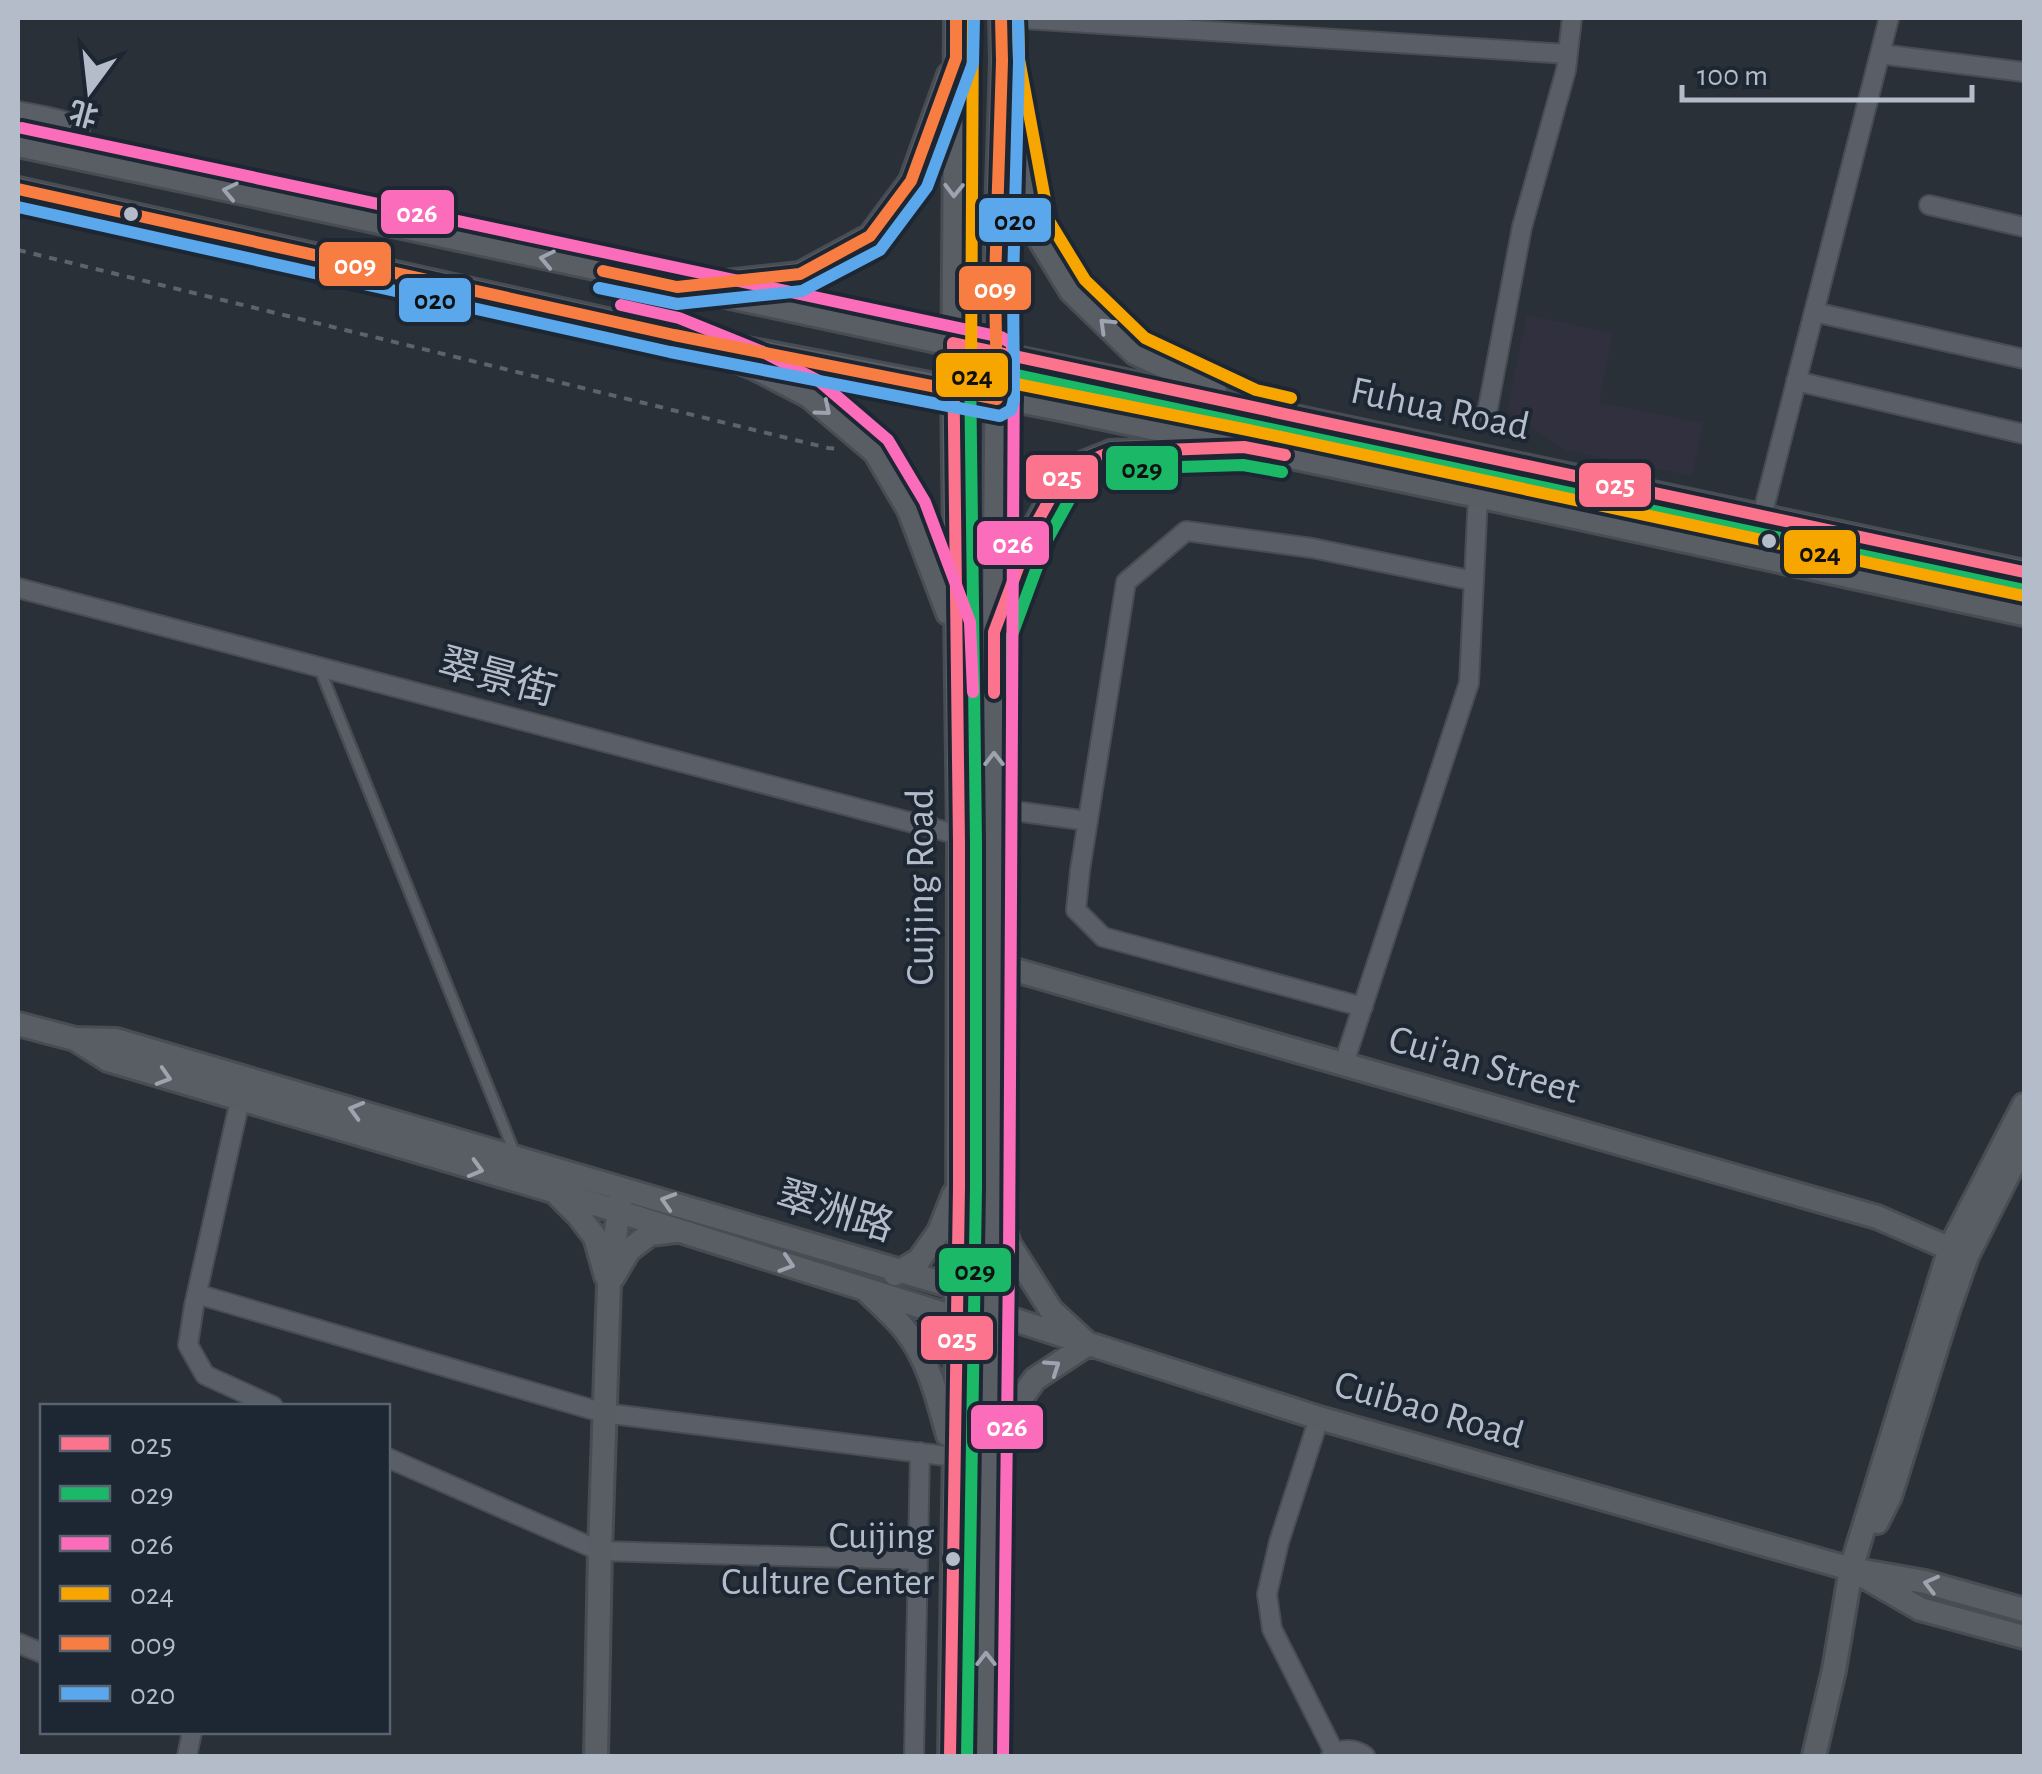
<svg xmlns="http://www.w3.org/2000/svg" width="2042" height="1774" viewBox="0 0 2042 1774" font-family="'Alegreya Sans','Noto Sans SC',sans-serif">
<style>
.medical{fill:#31303e}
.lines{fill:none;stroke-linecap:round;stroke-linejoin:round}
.lane-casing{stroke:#484c53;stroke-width:14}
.street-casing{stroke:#484c53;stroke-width:22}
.secondary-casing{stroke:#484c53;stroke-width:28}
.path{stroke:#5d636a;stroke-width:4;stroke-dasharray:8 8;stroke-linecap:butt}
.lane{stroke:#5a5e66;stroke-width:9}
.street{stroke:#5a5e66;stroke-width:18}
.secondary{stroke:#595d64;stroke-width:22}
.bus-1-casing{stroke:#1d2633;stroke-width:20}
.bus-2-casing{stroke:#1d2633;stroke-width:20}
.bus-3-casing{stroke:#1d2633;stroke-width:20}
.bus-4-casing{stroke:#1d2633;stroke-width:20}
.bus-5-casing{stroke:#1d2633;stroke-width:20}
.bus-6-casing{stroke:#1d2633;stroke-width:20}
.bus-1{stroke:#fc738d;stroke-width:12}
.bus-2{stroke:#1ab867;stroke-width:12}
.bus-3{stroke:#fb6dba;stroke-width:12}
.bus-4{stroke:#f7a600;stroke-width:12}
.bus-5{stroke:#f77d43;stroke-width:12}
.bus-6{stroke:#5aa8eb;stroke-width:12}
.oneway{stroke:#9da4b0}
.bus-dot{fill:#b4bcc9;stroke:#1d2633;stroke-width:4}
.labels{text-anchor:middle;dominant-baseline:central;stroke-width:8;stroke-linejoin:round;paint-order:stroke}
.bus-label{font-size:38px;fill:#b4bcc9;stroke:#1d2633;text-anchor:end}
.street-label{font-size:40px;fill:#b4bcc9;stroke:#1d2633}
.line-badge{stroke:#1d2633;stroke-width:4}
.badge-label{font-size:28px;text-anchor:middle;font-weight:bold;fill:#fff}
.pale-badge-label{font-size:28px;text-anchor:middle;font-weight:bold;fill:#111}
</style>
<rect width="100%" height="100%" fill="#2a3038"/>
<path class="medical" d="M1527 315 1613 333 1599 402 1703 423 1692 476 1565 450 1507 410Z"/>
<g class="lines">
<g class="lane-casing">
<path id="lane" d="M319 667 515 1154"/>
</g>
<g class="street-casing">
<path id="street" d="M1007 18 1568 54
M1880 54 2024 72
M18 111C32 114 75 119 80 132 82 140 78 150 77 158
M1929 205 2024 227
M1814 312 2024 359
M1796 381 2024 434
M1487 413 1522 227 1566 70 1572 18
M1762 516 1889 18
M18 588 959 835
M994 808 1088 821
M1363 1007 1103 937 1076 910 1080 870 1126 582 1186 531 1312 548 1474 581
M1344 1063 1469 683 1478 496
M240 1100 194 1306 188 1345 205 1375 273 1406
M197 1294 604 1413 954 1457
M1319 1418 1279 1542 1267 1594 1272 1629 1335 1754
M388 1458 600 1551 918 1560
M18 1643 42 1653
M187 1756 192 1732
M914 1756 920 1452
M1331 1756C1342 1748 1354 1748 1365 1756"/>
</g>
<g class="secondary-casing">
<path id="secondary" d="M1010 109 1032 227 1071 291 1135 353 1215 390
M18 145C686 289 1356 429 2024 572
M18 189 674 335 1065 410 1478 496 2024 614
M698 285 800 274 870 236 911 181 949 75
M719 354 755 368 809 396 875 452 909 510 948 613
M1001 614 1031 533 1066 470 1111 452 1206 448
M994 964 1877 1217 1967 1256
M18 1024 75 1039 116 1040 955 1287 990 1312 1319 1418 1851 1569
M78 1041 108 1060 553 1191 957 1318 967 1316
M557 1194 578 1215 595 1237 606 1276
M895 1274 919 1260 939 1232 954 1194
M613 1277 629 1250 650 1234 675 1231
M867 1291C880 1304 895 1317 906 1331 929 1360 938 1400 948 1435
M991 1449 1012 1411 1035 1379 1088 1344 1051 1310 1009 1244 999 1212
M1877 1522 1890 1496 1948 1310 1967 1256 2024 1143
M2024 1610 1925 1582 1851 1569 1920 1609 2024 1637
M596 1756 600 1551 609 1284 620 1201
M950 1756 957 1318 955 1287 958 1253 959 835 953 390 956 18
M986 1756 994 964V632L997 354 995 281 1002 61 1001 18
M1814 1756 1834 1670 1851 1569 1950 1248 2024 1105"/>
</g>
<path class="path" d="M18 250 828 448 841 449"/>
<use href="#lane" class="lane"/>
<use href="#street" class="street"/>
<use href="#secondary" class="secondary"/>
<g class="bus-1-casing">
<path id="bus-1" d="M994 693V632L1031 533 1066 470 1111 452 1244 447 1285 455
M950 1756 959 1188V843L953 343 2024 572"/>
</g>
<g class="bus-2-casing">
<path id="bus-2" d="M1012 693V635L1047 540 1078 484 1115 469 1243 465 1282 472
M967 1756 976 1188V843L970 365 2020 589"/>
</g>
<g class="bus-3-casing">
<path id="bus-3" d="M22 128 1001 337 1011 343 1014 354 1009 1261 1003 1756
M621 305 679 318 763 352 819 381 888 440 925 502 970 622 973 692"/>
</g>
<g class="bus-4-casing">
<path id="bus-4" d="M973 18 971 375 1248 430 2024 596
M1018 18 1019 59 1049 221 1085 280 1145 338 1256 390 1291 398"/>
</g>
<g class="bus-5-casing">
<path id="bus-5" d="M18 189 674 335 997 399 995 281 1002 61 1001 18
M603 271 677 287 800 274 870 236 911 181 956 58V18"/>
</g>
<g class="bus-6-casing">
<path id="bus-6" d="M18 207 670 352 1000 416 1011 410 1014 400 1013 281 1019 62 1018 18
M599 288 677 304 802 291 880 250 927 187 973 63 974 18"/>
</g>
<use href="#bus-1" class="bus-1"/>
<use href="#bus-2" class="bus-2"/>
<use href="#bus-3" class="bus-3"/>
<use href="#bus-4" class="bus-4"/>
<use href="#bus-5" class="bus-5"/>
<use href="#bus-6" class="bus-6"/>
</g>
<defs><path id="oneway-chevron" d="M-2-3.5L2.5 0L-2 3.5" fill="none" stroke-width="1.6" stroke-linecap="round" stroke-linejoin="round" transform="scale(2.5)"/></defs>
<g class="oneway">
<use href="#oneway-chevron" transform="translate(954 190) rotate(91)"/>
<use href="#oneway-chevron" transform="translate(230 191) rotate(-168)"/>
<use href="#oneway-chevron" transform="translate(547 259) rotate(-168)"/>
<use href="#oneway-chevron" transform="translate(1106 325) rotate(-136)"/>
<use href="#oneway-chevron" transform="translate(824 409) rotate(40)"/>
<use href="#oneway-chevron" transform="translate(994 759) rotate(-90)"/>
<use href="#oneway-chevron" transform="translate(164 1077) rotate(17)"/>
<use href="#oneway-chevron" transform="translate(356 1110) rotate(-164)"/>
<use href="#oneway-chevron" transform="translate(476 1169) rotate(16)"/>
<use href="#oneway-chevron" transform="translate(668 1201) rotate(-163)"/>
<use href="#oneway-chevron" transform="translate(787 1264) rotate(18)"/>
<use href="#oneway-chevron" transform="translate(1053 1367) rotate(-34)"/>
<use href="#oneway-chevron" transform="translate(1931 1584) rotate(-166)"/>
<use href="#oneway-chevron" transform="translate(986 1659) rotate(-90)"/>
</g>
<g class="bus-dot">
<circle cx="131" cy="214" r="9"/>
<circle cx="1769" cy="541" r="9"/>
<circle cx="953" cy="1559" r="9"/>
</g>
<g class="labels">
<g class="bus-label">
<text x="934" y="1537">Cuijing<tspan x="934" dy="46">Culture Center</tspan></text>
</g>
<g class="street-label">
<text transform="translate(1440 409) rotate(12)">Fuhua Road</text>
<text transform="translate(497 678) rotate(15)">翠景街</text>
<text transform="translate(921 887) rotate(-90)">Cuijing Road</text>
<text transform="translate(1484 1065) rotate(16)">Cui'an Street</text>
<text transform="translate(835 1212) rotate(17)">翠洲路</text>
<text transform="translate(1429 1410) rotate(16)">Cuibao Road</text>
</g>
</g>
<g class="line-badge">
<rect x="379" y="188" width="77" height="48" rx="10" fill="#fb6dba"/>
<rect x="977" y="196" width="76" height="48" rx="10" fill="#5aa8eb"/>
<rect x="317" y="240" width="76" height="48" rx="10" fill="#f77d43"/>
<rect x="957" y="264" width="76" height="48" rx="10" fill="#f77d43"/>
<rect x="397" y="276" width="76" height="48" rx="10" fill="#5aa8eb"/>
<rect x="934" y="351" width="76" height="48" rx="10" fill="#f7a600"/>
<rect x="1104" y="444" width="76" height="48" rx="10" fill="#1ab867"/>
<rect x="1024" y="453" width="76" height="48" rx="10" fill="#fc738d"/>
<rect x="1577" y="461" width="76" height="48" rx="10" fill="#fc738d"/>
<rect x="975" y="519" width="76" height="48" rx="10" fill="#fb6dba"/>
<rect x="1782" y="528" width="76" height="48" rx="10" fill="#f7a600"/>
<rect x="937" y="1246" width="76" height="48" rx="10" fill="#1ab867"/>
<rect x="919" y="1314" width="76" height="48" rx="10" fill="#fc738d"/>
<rect x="969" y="1403" width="76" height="48" rx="10" fill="#fb6dba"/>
</g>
<g class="badge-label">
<text x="417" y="222">026</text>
<text x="355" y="274">009</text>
<text x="995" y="298">009</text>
<text x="1062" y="486">025</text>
<text x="1615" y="494">025</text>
<text x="1013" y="553">026</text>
<text x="957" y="1348">025</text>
<text x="1007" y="1436">026</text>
</g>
<g class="pale-badge-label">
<text x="1015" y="230">020</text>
<text x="435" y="309">020</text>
<text x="972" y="385">024</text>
<text x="1142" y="478">029</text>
<text x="1820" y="562">024</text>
<text x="975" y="1280">029</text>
</g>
<rect width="2042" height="1774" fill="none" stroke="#b4bcc9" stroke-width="40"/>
<rect x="40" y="1404" width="350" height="330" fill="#1d2633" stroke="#59626f" stroke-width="2.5"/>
<rect x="60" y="1436" width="50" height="15" fill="#fc738d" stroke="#59626f" stroke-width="2.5"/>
<text x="130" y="1454" font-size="30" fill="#b4bcc9">025</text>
<rect x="60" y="1486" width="50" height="15" fill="#1ab867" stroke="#59626f" stroke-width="2.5"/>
<text x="130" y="1504" font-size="30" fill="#b4bcc9">029</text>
<rect x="60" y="1536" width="50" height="15" fill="#fb6dba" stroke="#59626f" stroke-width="2.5"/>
<text x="130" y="1554" font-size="30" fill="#b4bcc9">026</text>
<rect x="60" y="1586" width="50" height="15" fill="#f7a600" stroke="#59626f" stroke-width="2.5"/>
<text x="130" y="1604" font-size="30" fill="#b4bcc9">024</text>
<rect x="60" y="1636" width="50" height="15" fill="#f77d43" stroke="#59626f" stroke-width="2.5"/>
<text x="130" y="1654" font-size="30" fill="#b4bcc9">009</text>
<rect x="60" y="1686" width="50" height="15" fill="#5aa8eb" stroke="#59626f" stroke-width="2.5"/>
<text x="130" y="1704" font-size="30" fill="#b4bcc9">020</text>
<g transform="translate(90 90) rotate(195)" stroke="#1d2633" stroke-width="8" paint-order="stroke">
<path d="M0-8L18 38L0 25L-18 38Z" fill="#b4bcc9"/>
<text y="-15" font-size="28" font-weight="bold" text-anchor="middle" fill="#b4bcc9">北</text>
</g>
<path d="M1682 85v15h290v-15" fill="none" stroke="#b4bcc9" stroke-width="5"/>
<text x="1697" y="85" font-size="30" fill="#b4bcc9" stroke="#1d2633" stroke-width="8" paint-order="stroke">100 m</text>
</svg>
